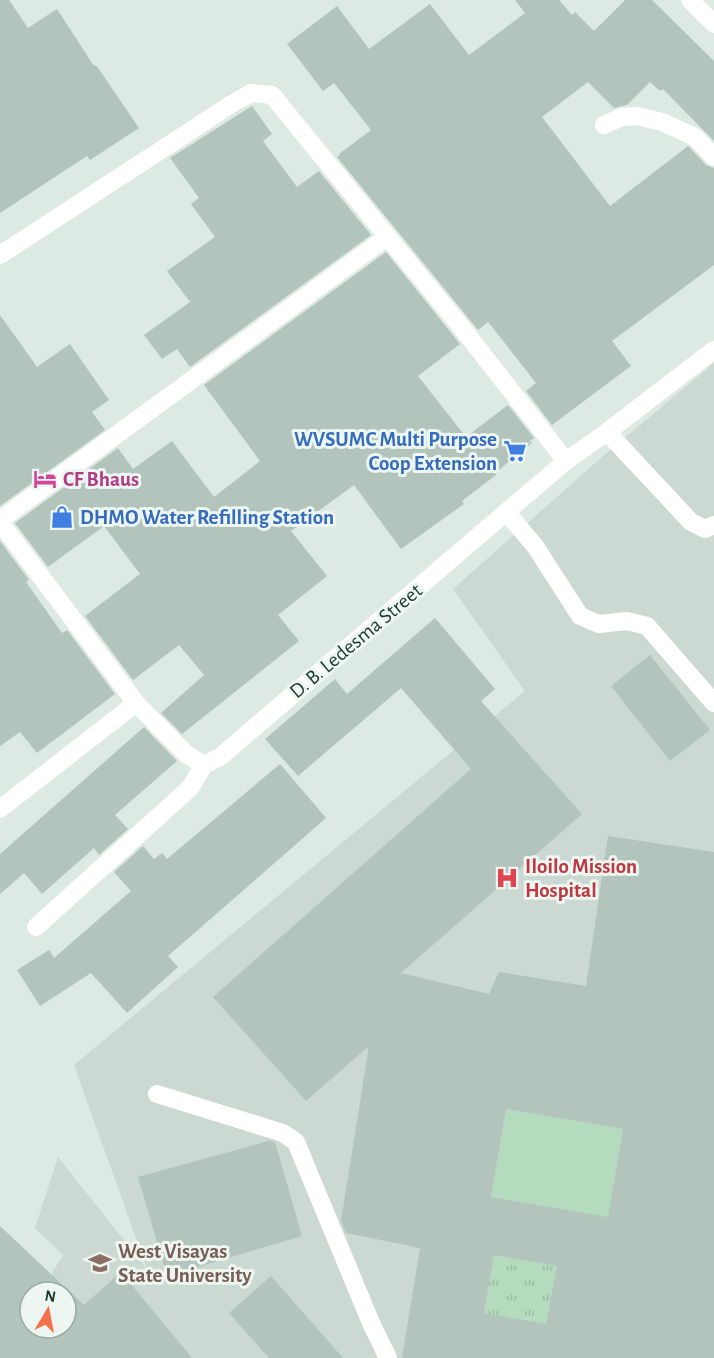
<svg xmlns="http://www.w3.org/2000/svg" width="714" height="1358" viewBox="0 0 714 1358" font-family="'Alegreya Sans',sans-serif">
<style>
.built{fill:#cbd9d2}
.grass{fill:url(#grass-tufts)}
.green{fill:#b4dbbe}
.building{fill:#b2c4bc;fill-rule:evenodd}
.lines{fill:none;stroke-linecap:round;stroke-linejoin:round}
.minor{stroke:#fff;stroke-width:18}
.labels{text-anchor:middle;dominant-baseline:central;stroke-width:6;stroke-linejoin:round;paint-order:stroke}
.shop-label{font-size:21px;font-weight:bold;fill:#366cbe;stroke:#edf6f1;text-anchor:end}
.hotel-label{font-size:21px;font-weight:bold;fill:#b23c85;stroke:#edf6f1;text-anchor:start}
.street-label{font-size:21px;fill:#1e3931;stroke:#edf6f1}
.health-label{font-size:21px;font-weight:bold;fill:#be3a42;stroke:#edf6f1;text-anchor:start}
.education-label{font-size:21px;font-weight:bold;fill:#785e54;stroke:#edf6f1;text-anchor:start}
</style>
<defs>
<pattern id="grass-tufts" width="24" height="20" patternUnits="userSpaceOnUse" patternTransform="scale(1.5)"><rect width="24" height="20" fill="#b4dbbe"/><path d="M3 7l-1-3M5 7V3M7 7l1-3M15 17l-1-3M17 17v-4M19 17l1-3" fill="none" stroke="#9abda4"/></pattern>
</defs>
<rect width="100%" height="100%" fill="#dde9e3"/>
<path class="built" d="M714 363V1358H0L30 1328H66V1292H40L63 1255 35 1228 58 1157 147 1269 74 1065 525 691 453 589 602 457Z"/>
<path class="grass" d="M494 1255 557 1266 546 1324 484 1313Z"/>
<path class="green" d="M506 1109 623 1129 608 1217 491 1197Z"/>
<path class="building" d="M0 0H9L28 28 57 9 94 66 96 65 139 128 90 160 87 156 0 213Z
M515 0H559L572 15 575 12 594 31 625 0H652L714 61V141L663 89 660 91 650 82 627 105 614 108 588 82 542 117 610 206 688 146 706 165 714 168V265L612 341 631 366 552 425 526 391 536 383 493 328 488 322 478 330 337 157 340 155 339 154 371 130 334 83 323 91 287 44 337 6 369 49 430 4 469 55 525 13Z
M252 106 272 134 263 141 297 187 319 171 371 235 190 367 177 349 162 359 144 335 190 302 167 271 215 237 191 204 199 198 170 158Z
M386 252 460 344 418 376 466 437 508 405 534 438 530 441 532 443 495 473 496 475 462 501 464 504 401 549 354 485 291 531 327 576 278 615 299 641 182 734 161 713 204 675 179 645 133 680 85 616 140 574 104 526 48 567 15 523 118 448 133 469 172 441 214 497 260 461 204 385Z
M0 315 37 367 70 344 109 400 92 412 105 430 0 506Z
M0 541 29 580 26 582 62 633 67 630 115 694 37 753 20 732 0 746Z
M435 618 495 689 481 701 582 814 401 973 489 994 499 972 586 986 608 836 714 852V1358H402L420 1248 346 1233 341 1221 369 1046 306 1101 213 997 471 769 401 688 298 776 265 739 335 679 347 694ZM506 1109 623 1129 608 1217 491 1197ZM494 1255 557 1266 546 1324 484 1313Z
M650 655 710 730 670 761 611 686Z
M144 727 177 761 115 815 128 829 99 855 94 848 42 894 24 873 0 894V854Z
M280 764 326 818 168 956 178 967 127 1013 91 973 40 1006 17 970 49 950 54 958 131 891 114 872 143 846 154 859 162 853 167 859Z
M269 1141 275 1142 302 1236 167 1276 138 1177Z
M0 1226 84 1305 121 1272 192 1358H0ZM30 1292H66V1328H30Z
M271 1276 343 1358H269L229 1313Z"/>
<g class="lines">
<path class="minor" d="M690 0 714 24
M604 125 622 117 637 116 662 122 695 137 714 157
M0 255 230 105 251 93 272 95 462 328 566 461
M607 432 691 522 705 529 714 525
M506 512 535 546 580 616 599 624 627 621 647 626 714 703
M0 520 387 237
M0 522 136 703 186 754 204 765
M204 765 220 757 566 461 607 432 714 350
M0 809 136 703
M36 927 190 788 204 765
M157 1094 283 1133 296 1142 371 1323 388 1358"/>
</g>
<defs>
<g id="supermarket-bare" transform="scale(1.8)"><path d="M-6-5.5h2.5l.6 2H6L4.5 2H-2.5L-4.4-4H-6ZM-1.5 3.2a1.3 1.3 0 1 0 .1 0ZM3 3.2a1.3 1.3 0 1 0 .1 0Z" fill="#3f7fe0" stroke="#edf6f1" stroke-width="2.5" paint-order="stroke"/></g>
<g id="hotel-bare" transform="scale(1.8)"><path d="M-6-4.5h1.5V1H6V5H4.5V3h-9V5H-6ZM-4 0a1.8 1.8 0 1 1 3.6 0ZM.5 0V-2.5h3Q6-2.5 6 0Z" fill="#d1479c" stroke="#edf6f1" stroke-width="2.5" paint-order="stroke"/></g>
<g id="shop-bare" transform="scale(1.8)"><path d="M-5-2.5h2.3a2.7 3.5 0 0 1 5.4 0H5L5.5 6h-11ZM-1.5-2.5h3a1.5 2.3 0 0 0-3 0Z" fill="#3f7fe0" stroke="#edf6f1" stroke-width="2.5" paint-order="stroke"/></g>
<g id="hospital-bare" transform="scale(1.8)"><path d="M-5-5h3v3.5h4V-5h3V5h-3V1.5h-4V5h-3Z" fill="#e0444e" stroke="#edf6f1" stroke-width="2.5" paint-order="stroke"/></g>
<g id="university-bare" transform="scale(1.8)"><path d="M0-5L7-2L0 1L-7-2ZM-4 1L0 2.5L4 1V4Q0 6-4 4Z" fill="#8d6e63" stroke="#edf6f1" stroke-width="2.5" paint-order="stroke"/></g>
</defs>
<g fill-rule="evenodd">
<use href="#supermarket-bare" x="515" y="451"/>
<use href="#hotel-bare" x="45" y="479"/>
<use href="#shop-bare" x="62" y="517"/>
<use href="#hospital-bare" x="507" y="878"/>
<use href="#university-bare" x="100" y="1263"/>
</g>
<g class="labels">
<g class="shop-label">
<text x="497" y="439">WVSUMC Multi Purpose<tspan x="497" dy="24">Coop Extension</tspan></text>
<text x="80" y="517" text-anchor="start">DHMO Water Refilling Station</text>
</g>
<g class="hotel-label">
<text x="63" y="479">CF Bhaus</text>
</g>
<g class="street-label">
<text transform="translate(356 641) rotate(-40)">D. B. Ledesma Street</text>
</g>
<g class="health-label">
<text x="525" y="866">Iloilo Mission<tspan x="525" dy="24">Hospital</tspan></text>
</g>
<g class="education-label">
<text x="118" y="1251">West Visayas<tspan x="118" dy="24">State University</tspan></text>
</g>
</g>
<g transform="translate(48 1310) rotate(10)"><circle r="28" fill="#edf6f1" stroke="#9aaaa4" stroke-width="1.5"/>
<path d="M0-4.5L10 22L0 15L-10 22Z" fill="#f5724f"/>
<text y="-9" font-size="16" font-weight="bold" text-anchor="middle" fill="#1e3931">N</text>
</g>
</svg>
